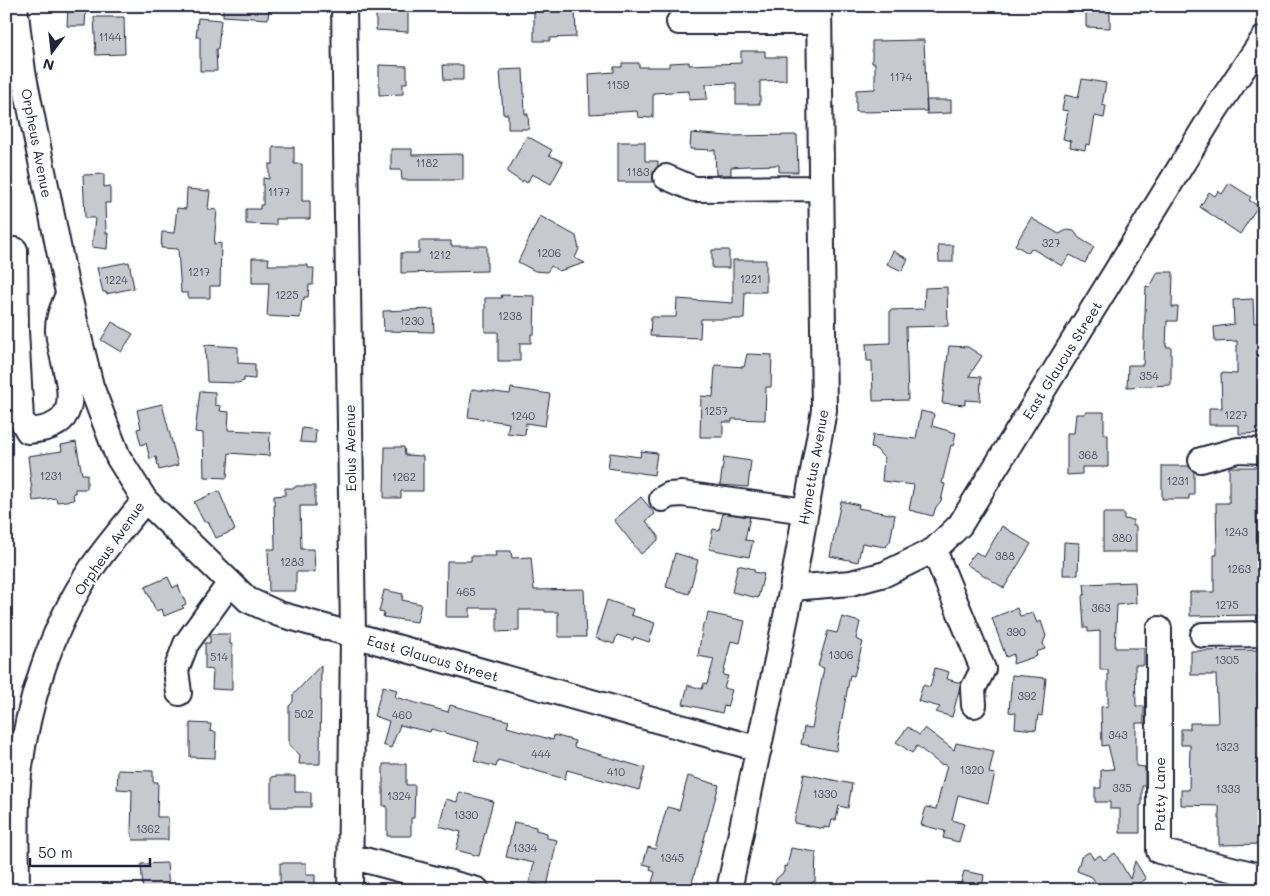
<svg xmlns="http://www.w3.org/2000/svg" width="1270" height="896" viewBox="0 0 1270 896" font-family="Mali,sans-serif">
<style>
.building{fill:#c8c8cf;stroke:#22223b}
.lines{fill:none;stroke-linecap:round;stroke-linejoin:round}
.minor-casing{stroke:#22223b;stroke-width:28}
.minor{stroke:#fff;stroke-width:24}
.labels{text-anchor:middle;dominant-baseline:central;stroke-width:4.5;stroke-linejoin:round;paint-order:stroke}
.number-label{font-size:11px;fill:#4c4c60}
.street-label{font-size:14px;fill:#22223b;stroke:#fff}
</style>
<rect width="100%" height="100%" fill="#fff"/>
<filter id="ink" filterUnits="userSpaceOnUse"><feTurbulence type="fractalNoise" baseFrequency=".02" numOctaves="2"/><feDisplacementMap in="SourceGraphic" scale="10" xChannelSelector="R" yChannelSelector="G"/><feConvolveMatrix kernelMatrix="1 2 1 2 8 2 1 2 1" color-interpolation-filters="sRGB"/></filter>
<g filter="url(#ink)">
<path class="building" d="M223 6H269L268 19 223 16Z
M376 6H408V32L376 30Z
M534 6H575L576 37 550 38V41H534Z
M1086 6H1110V28L1086 27Z
M68 8 86 9 85 26H67Z
M94 17H124L125 54 96 55Z
M198 18 221 20 218 49H216L217 71H200V37H196Z
M924 40 927 111 856 112V90L875 89V63H872V41Z
M741 51H765V57H786V80L760 81V104H736V83L706 84 707 99 689 100V91L653 93V117L650 118 638 117 637 111 590 114 589 74 614 72V67H622V63H639V67H669V63L689 62V65L741 63Z
M379 65 407 66V83H403V94L379 95Z
M443 65H463V80H444Z
M523 69 525 114H528L529 129H508V114H503L500 70Z
M1082 79 1106 83 1102 105 1106 106 1104 118 1095 116 1090 145 1086 144 1085 150 1070 147 1071 141 1063 139 1068 111 1062 110 1065 95 1078 98Z
M926 100H951V113L927 114Z
M691 133 728 136 797 135 798 172H779V165L747 166 731 167V175H716L715 150 690 149Z
M527 136 552 150 549 155 563 162 551 184 532 174 527 183 523 180 522 182 507 172Z
M618 142H645V161H658V166L653 172V182H618Z
M273 147H294V164H302V201H310V219H276V225L246 224V209H260V205H263V178L269 179V164H273Z
M391 149H412V155L463 154V180H402L401 170H391Z
M104 174V187L110 186V203H105L106 233H108L107 249 92 247 95 218H85L83 175Z
M1229 183 1251 197 1249 200 1258 206 1240 234 1200 207 1209 192 1215 196 1218 191 1222 194Z
M187 189 210 191 208 209 217 210 214 244 221 243 220 286H210V298H188V293H181L178 249 161 248 162 232 174 233 177 208 186 209Z
M540 216 576 236 579 249 575 258 585 263 559 271 551 266 547 272 535 271 518 262Z
M1031 218 1059 234 1067 230 1074 231 1079 238 1094 247 1085 263 1070 255 1062 266 1031 248 1028 253 1015 245Z
M419 241H451V246H487V271L401 273V253H419Z
M938 245H953V262H939Z
M712 250H729V268H712Z
M893 251 908 259 902 271 887 264Z
M252 258H269L268 265H308V268H314L313 285H309L308 297H304V300H302L300 318 267 316 269 283H252Z
M733 260H766V292H745L744 319H701L700 338 650 336 651 317H676L677 299 733 303Z
M129 262 134 288 106 294V292H103L97 268Z
M1158 272H1173L1172 307H1178L1177 321H1167L1166 347H1171V385L1127 387 1128 365H1143L1146 286 1150 287Z
M947 287 948 326 906 327 908 400 873 401 872 361H867L866 344 890 343V310L924 309 925 288Z
M501 295 535 296 534 334H531V343H520V361H498V332H485V298H502Z
M1253 299 1254 323H1260L1263 349 1264 433 1239 434V425H1209V408H1222L1221 373 1237 374V341L1215 342 1214 327 1234 324 1233 300Z
M433 309 434 332 384 331 383 311Z
M112 322 133 334 121 352 101 340Z
M205 345 238 347V363L255 364V379L244 378V381L238 383 207 382Z
M949 346 968 347 982 356 969 376 981 377 980 401 965 400V405L942 403Z
M747 354 772 355 771 387H766L765 420 732 419V422H723V437H700L701 396 713 397 715 365 744 367Z
M511 388 550 394 545 426 526 423 525 435 507 433 509 423 468 417 472 389 510 394Z
M200 391 215 392V405L221 406 220 411 229 412 228 430 270 432 269 456 229 453 227 478 204 477 203 433 195 432Z
M162 404 178 465 159 470 156 457 150 459 146 443 141 445 137 429 141 428 137 410Z
M921 411 934 414 932 426 956 433 953 446 951 445 942 483 945 484 941 501 936 507 933 516 909 510 914 485 882 481 884 458 876 449 871 448 873 435 916 439Z
M1085 412H1104V435H1108V467H1082V474L1067 475V433H1074L1076 414H1085Z
M302 428 316 430 315 443 300 442Z
M76 442 82 474H87V489H75V493H73L74 500 57 502 56 498 33 501 28 456 62 451 61 445Z
M385 447H404L405 455 423 456V491H401V498H384Z
M641 451 657 453 654 475 608 468 610 453 640 457Z
M724 457 751 461 748 487 720 485Z
M1162 466H1189L1194 471V495H1189V499H1162Z
M1229 467H1264V498H1256L1257 550H1262L1264 554 1263 615 1190 616V592H1214V555H1217L1216 503H1229Z
M296 486H315V506H300L301 549H314L315 572H296V591H269L268 549H275L274 496 285 495V488H295Z
M219 491 235 530 216 538 208 521 204 522 194 502Z
M641 497 655 514 646 521 658 535V540L641 554 614 520Z
M841 501 859 505 858 508 895 515 890 542 885 547 862 543 858 562 830 556Z
M723 513 750 517 745 540 753 541 749 557 709 549 713 529 719 530Z
M1103 513H1124V519L1133 520V526H1136V552H1103Z
M1002 526 1031 544 1004 588 966 564 976 552 984 557Z
M1064 542 1079 543 1078 575H1063Z
M495 551H511L512 558 531 557 534 590 584 589 586 637H558V612H545V610H519V631L497 632V608H470V617H446L447 561H471V556H496Z
M675 553 698 560 689 594 666 587Z
M738 565 754 569V572L764 574 758 598 732 592Z
M168 577 173 588 178 585 186 604 182 606 184 608 164 616 162 609 156 611 145 587Z
M1135 582 1136 603 1117 605 1115 648H1144V665H1135L1136 706H1144V723H1136V766L1145 767V786H1142V805H1140V833H1120V809H1110V802H1095V788H1101V770L1114 769 1108 745 1102 746 1101 707 1108 706V670H1100V631L1088 632V628H1084L1082 596 1085 594 1084 584Z
M384 590 403 594 402 600 421 604 417 622 383 617 384 613 379 612Z
M607 600 633 609 631 615 655 623 649 642 634 637 633 640 617 635 614 644 595 638Z
M1017 608 1020 616 1033 613 1037 623 1041 621 1046 636 1043 643 1045 649 1036 652 1037 656 1013 664 1014 654 1006 657 992 618Z
M708 613 745 621 740 643 731 641 723 675 728 676 724 688 732 690 727 707 724 706 722 713 683 704 688 685 702 689 704 683 707 684 714 659 698 656 703 624 706 622Z
M842 617 860 622 856 639 863 642 854 676 850 675 836 751 801 744 804 727 812 728 824 668 818 666 828 631 837 633Z
M210 634H230V644H232V690L212 689 213 670 205 669V643H210Z
M1264 650V674H1257L1258 723H1264V844L1219 845V806L1181 805V790H1189L1190 745H1181V729H1190V723H1218L1216 675H1191V651Z
M321 665 320 764H299L300 755 289 745V706L293 702V695Z
M935 668 949 672 947 679 961 683 952 717 936 712 940 707 918 701 923 685 930 687Z
M1012 675 1046 678 1042 716 1038 715 1036 730 1015 728 1016 713 1009 712Z
M383 686 397 690 395 697 448 712 450 705 509 721 507 727 553 740 554 735 575 741 574 747 645 768 639 790 567 770 565 779 498 760 496 767 474 761 479 742 431 729 430 732 400 725 391 748 383 745 389 721 374 716Z
M190 723 211 724 210 731 216 732 215 758 190 757Z
M908 727 919 735 925 728 954 750 956 743 994 751 989 773 995 774 988 803 958 795 952 820 964 824 959 842 943 838 945 831 921 825 926 807 936 809 947 765 940 764 917 746 912 753 896 742Z
M383 764H406V785H415L414 818H411V836H387V806H383Z
M118 770 153 771V782H158L157 817H168V840H133L131 833 132 790 117 789Z
M804 774 852 784 848 808 839 806 836 820H832L830 828 824 827V829L794 823Z
M276 776H295V792H311V807H271V777Z
M688 776 719 785 690 890H650L655 872 650 870 651 866 643 864 648 847 655 849 667 807 679 810Z
M459 792 493 801 479 856 456 850 461 832 439 826 446 799 457 802Z
M514 822 536 827V830L547 833V838L557 840 547 887 529 883 534 863 506 857Z
M791 848 816 852 815 882H812L811 890H773L776 879 784 872V866L787 867Z
M1089 852 1094 859 1100 855 1104 860 1115 853 1130 879 1135 861 1146 879 1135 886 1137 890H1118L1097 885 1092 877 1077 871 1081 857Z
M167 863 169 889 143 890 141 864Z
M280 863H306V875H315V890H280Z
M964 871 984 875 982 890H959Z"/>
<g class="lines">
<g class="minor-casing">
<path id="minor" d="M15 6 23 72 65 280 91 386 118 457 145 500 248 600 279 614 759 749
M344 6 353 635 350 890
M679 22H819
M666 177 694 189 821 188
M15 250 16 331 21 419 28 431C95 427 62 372 58 331 57 319 64 305 68 294
M1201 460 1238 450 1264 451
M662 499 669 495 682 494 806 511
M934 550 983 669 973 689 974 705
M792 588 851 583 885 574 934 550 960 525 1216 109 1264 38
M1159 629V851L1264 877
M1203 635 1264 634
M179 693 176 670 186 644 230 583
M350 856 477 890
M17 890C17 855 15 818 18 783 26 708 49 632 91 569 107 545 127 523 145 500
M729 890 792 588 824 410 819 6"/>
</g>
<use href="#minor" class="minor"/>
</g>
</g>
<g class="labels">
<g class="number-label">
<text x="110" y="36">1144</text>
<text x="901" y="76">1174</text>
<text x="618" y="84">1159</text>
<text x="427" y="162">1182</text>
<text x="638" y="171">1183</text>
<text x="279" y="191">1177</text>
<text x="1051" y="242">327</text>
<text x="549" y="252">1206</text>
<text x="440" y="254">1212</text>
<text x="199" y="271">1217</text>
<text x="751" y="278">1221</text>
<text x="116" y="279">1224</text>
<text x="287" y="294">1225</text>
<text x="510" y="315">1238</text>
<text x="412" y="320">1230</text>
<text x="1149" y="375">354</text>
<text x="716" y="410">1257</text>
<text x="1236" y="414">1227</text>
<text x="523" y="415">1240</text>
<text x="1088" y="454">368</text>
<text x="51" y="475">1231</text>
<text x="404" y="476">1262</text>
<text x="1178" y="480">1231</text>
<text x="1236" y="531">1243</text>
<text x="1122" y="537">380</text>
<text x="1005" y="555">388</text>
<text x="292" y="561">1283</text>
<text x="1239" y="568">1263</text>
<text x="466" y="591">465</text>
<text x="1227" y="604">1275</text>
<text x="1101" y="607">363</text>
<text x="1016" y="631">390</text>
<text x="841" y="654">1306</text>
<text x="219" y="656">514</text>
<text x="1227" y="659">1305</text>
<text x="1027" y="695">392</text>
<text x="304" y="713">502</text>
<text x="402" y="714">460</text>
<text x="1118" y="734">343</text>
<text x="1227" y="746">1323</text>
<text x="541" y="753">444</text>
<text x="972" y="769">1320</text>
<text x="616" y="771">410</text>
<text x="1122" y="787">335</text>
<text x="1228" y="788">1333</text>
<text x="825" y="793">1330</text>
<text x="399" y="795">1324</text>
<text x="466" y="814">1330</text>
<text x="148" y="828">1362</text>
<text x="525" y="847">1334</text>
<text x="672" y="857">1345</text>
</g>
<g class="street-label">
<text transform="translate(37 143) rotate(79)">Orpheus Avenue</text>
<text transform="translate(1062 360) rotate(-58)">East Glaucus Street</text>
<text transform="translate(350 448) rotate(-91)">Eolus Avenue</text>
<text transform="translate(813 467) rotate(-80)">Hymettus Avenue</text>
<text transform="translate(109 548) rotate(-55)">Orpheus Avenue</text>
<text transform="translate(433 658) rotate(16)">East Glaucus Street</text>
<text transform="translate(1159 794) rotate(-90)">Patty Lane</text>
</g>
</g>
<rect width="1270" height="896" fill="none" stroke="#fff" stroke-width="25"/>
<rect x="12" y="12" width="1245" height="871" fill="none" stroke="#22223b" stroke-width="2" filter="url(#ink)"/>
<g transform="translate(52 52) rotate(195)" stroke="#ffffff" stroke-width="4" paint-order="stroke">
<path d="M0-4L9 19L0 12L-9 19Z" fill="#22223b"/>
<text y="-8" font-size="14" font-weight="bold" text-anchor="middle" fill="#22223b">N</text>
</g>
<path d="M30 858v8h120v-8" fill="none" stroke="#22223b" stroke-width="2.5"/>
<text x="38" y="858" font-size="15" fill="#22223b" stroke="#ffffff" stroke-width="4" paint-order="stroke">50 m</text>
</svg>
